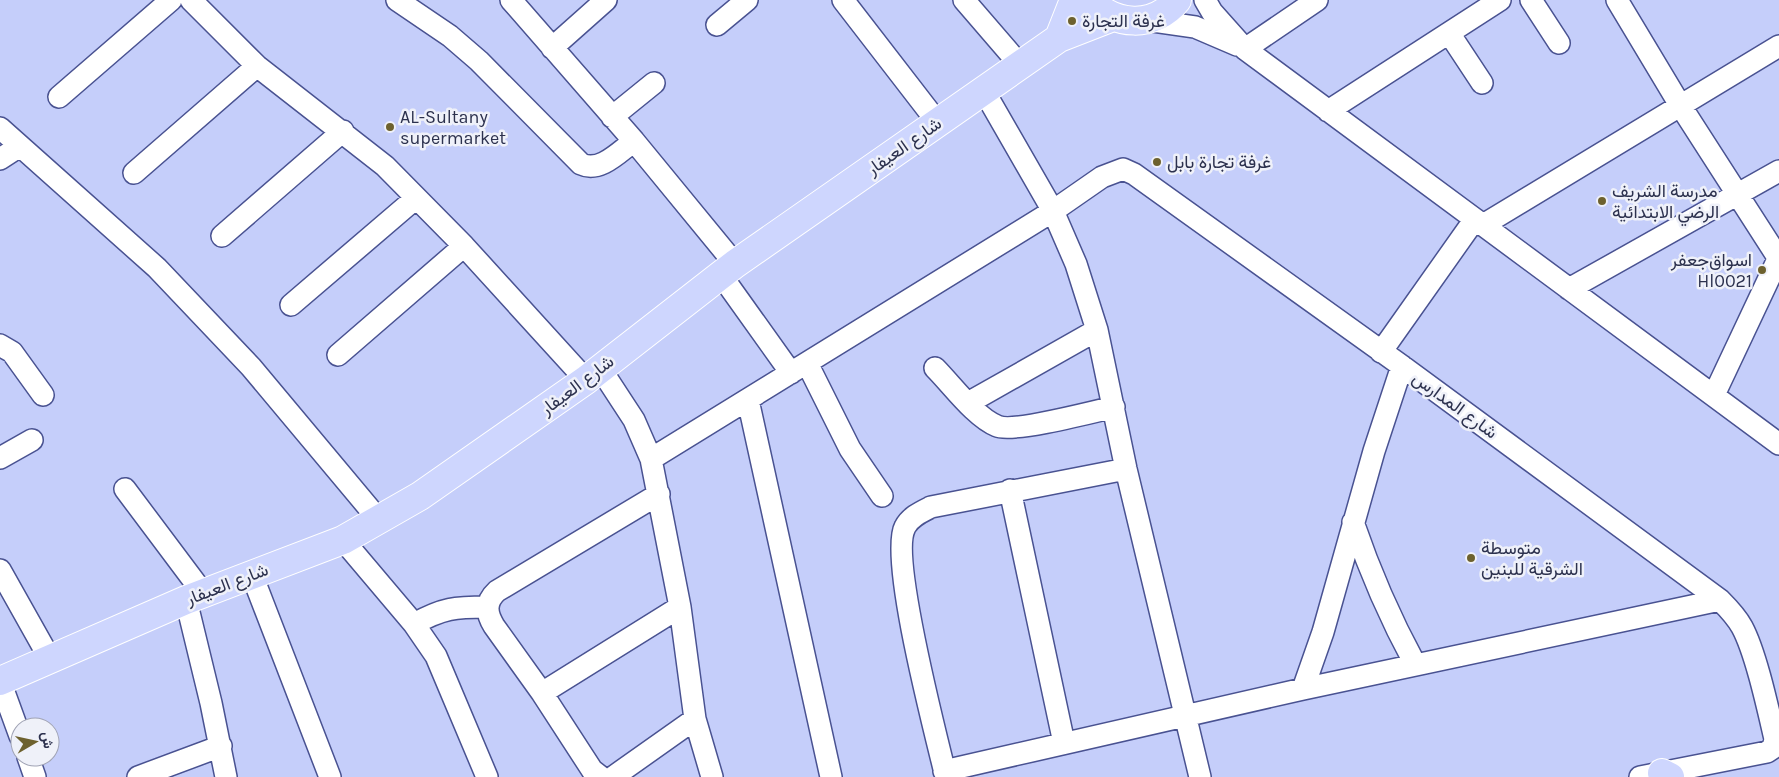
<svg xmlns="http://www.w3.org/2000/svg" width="1779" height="777" viewBox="0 0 1779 777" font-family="Karla,Vazirmatn,sans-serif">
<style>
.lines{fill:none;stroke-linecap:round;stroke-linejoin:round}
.minor-casing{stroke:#495291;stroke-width:24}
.major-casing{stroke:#fff;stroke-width:30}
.minor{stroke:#fff;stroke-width:21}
.major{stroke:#ced6fe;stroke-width:28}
.poi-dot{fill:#6d612e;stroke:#eff1f9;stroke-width:2}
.labels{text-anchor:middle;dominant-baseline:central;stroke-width:5;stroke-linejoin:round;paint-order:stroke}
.poi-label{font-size:18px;fill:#2c314e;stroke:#eff1f9;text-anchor:start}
.street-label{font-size:18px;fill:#2c314e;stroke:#eff1f9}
</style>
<rect width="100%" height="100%" fill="#c5cefa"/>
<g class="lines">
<g class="minor-casing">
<path id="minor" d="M191 0 257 66 385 166 464 246 586 380
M397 0 450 36 479 61 581 164C600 173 619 152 634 141
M511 0 634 141 735 264
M843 0 938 123
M964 0 1020 65
M1205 0 1212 12 1245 49 1779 444
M1531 0 1559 43
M1617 0 1680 105 1779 259
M1146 20 1195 27 1237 45
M717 25 747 0
M1449 33 1482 83
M552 48 606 0
M1245 49 1317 0
M984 91 1053 211 1076 264 1097 330 1126 469 1200 777
M59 97 171 0
M1328 111 1500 0
M612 117 654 83
M0 128 157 268 251 367 379 520
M0 159 20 146
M134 173 257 66
M1483 225 1779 46
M222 236 343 131
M721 275 791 373
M1569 289 1779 171
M291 305 416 198
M0 345 12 352 43 395
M1381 352 1475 219
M338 355 464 246
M807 363 850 449 882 496
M600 368 634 420 651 459 680 607 695 719 712 777
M935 368C952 385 975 417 997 426 1012 433 1093 412 1114 407
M1714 395 1779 257
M748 400 831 777
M968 403 1097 330
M0 458 32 440
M651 459 1053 211 1102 177 1123 169 1134 174 1402 366 1720 600C1728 608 1736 616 1742 627 1756 653 1768 709 1775 739L1773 748 1767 752 1640 777
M125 489 203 593
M1010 490 1064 743
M1353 522C1370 572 1390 618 1415 664
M343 540 414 624 436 656 487 777
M0 570 50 659
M252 575 330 777
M186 600 211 703 226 777
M414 624C443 608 455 607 487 607
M0 681 20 736
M1303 689 1323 632 1374 451 1402 366
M542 693 680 607
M28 757 35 777
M944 771 1303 689 1720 600
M138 777 221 746
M601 777 592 770 542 693 494 626C486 613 485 602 497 591L659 494
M613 777 695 719
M946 777C936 735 889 557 905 527 910 517 921 512 931 507L1126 469"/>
</g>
<g class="major-casing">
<path id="major" d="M1090 0C1114 26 1154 29 1177 0
M1059 38 1074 0
M0 681 186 600 343 540 420 496 586 380 735 264 1059 38 1113 17
M1662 773 1670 777"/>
</g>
<use href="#minor" class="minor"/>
<use href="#major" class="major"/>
</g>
<g class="poi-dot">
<circle cx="1072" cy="21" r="5"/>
<circle cx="390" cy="127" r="5"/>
<circle cx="1157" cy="162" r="5"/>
<circle cx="1602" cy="201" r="5"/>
<circle cx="1762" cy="270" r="5"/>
<circle cx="1471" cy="558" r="5"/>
</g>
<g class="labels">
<g class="poi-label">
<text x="1082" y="21">غرفة التجارة</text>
<text x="400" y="117">AL-Sultany<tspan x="400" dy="21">supermarket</tspan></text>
<text x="1167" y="162">غرفة تجارة بابل</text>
<text x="1612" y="191">مدرسة الشريف<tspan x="1612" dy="21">الرضي الابتدائية</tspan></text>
<text x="1752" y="260" text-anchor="end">اسواق‌جعفر<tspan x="1752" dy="21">Hl0021</tspan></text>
<text x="1481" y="548">متوسطة<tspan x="1481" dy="21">الشرقية للبنين</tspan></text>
</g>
<g class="street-label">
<text transform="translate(904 146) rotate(-35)">شارع العيفار</text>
<text transform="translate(577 385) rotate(-37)">شارع العيفار</text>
<text transform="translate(1455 405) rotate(36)">شارع المدارس</text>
<text transform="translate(227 584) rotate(-21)">شارع العيفار</text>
</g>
</g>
<g transform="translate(35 742) rotate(81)"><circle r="24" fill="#eff1f9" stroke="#a1a4b5"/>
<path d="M0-4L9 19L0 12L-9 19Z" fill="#6d612e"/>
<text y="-8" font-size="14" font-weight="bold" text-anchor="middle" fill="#2c314e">ش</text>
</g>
</svg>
